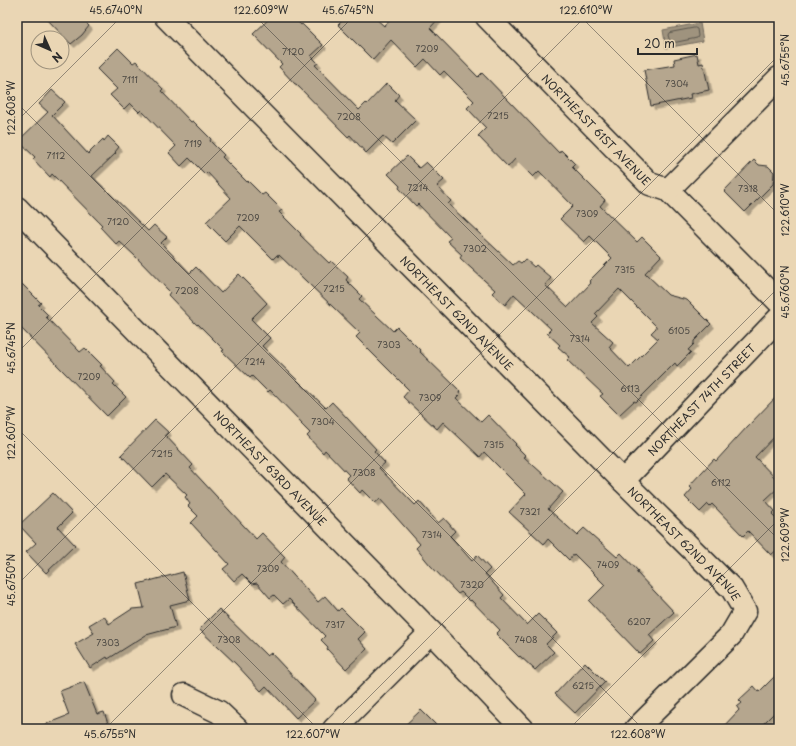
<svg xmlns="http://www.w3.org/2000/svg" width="796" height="746" viewBox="0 0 796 746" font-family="'Playpen Sans',sans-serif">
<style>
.water{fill:#9f937e;stroke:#71695d}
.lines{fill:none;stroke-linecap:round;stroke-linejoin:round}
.shore{stroke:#59554c;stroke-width:1}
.building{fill:#b5a68e;stroke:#2b2b2b;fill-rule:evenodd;filter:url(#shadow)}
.minor-casing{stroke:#2b2b2b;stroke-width:25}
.minor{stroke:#ead6b4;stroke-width:22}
.ticks{fill:none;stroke:#2b2b2b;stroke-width:1;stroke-opacity:0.45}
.labels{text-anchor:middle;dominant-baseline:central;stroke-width:3;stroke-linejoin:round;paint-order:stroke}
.number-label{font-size:9px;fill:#4e4a44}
.street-label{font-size:11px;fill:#2b2b2b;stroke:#ead6b4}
.neatline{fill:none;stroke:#2b2b2b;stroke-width:1.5}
.ticks-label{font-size:10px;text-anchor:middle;fill:#2b2b2b}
</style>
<defs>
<filter id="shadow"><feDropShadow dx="3.5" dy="3.5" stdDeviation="0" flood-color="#0004"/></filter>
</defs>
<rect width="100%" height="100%" fill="#ead6b4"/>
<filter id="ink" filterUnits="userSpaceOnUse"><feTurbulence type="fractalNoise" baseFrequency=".025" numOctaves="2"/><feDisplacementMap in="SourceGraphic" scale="8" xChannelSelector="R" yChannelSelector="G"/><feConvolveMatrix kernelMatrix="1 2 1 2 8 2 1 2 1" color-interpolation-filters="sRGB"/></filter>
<g filter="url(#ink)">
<path class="water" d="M700 23 703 41 666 48 663 30Z"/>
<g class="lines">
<path class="shore" d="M695 28 697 29 698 36 697 38 672 43 670 42 668 35 669 33Z"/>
</g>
<path class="building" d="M45 17H80L89 26 82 35 71 44Z
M271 17H293L301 25 302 24 323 45 311 56 318 63 315 65 359 110 366 103 367 104 387 83 399 95 395 100 416 120 392 144 383 136 366 153 350 135 348 137 296 84H295L279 67 282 64 253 34Z
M346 17H374L384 26 394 17H440L430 28 478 77 482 73 559 153 561 150 575 164 572 167 605 200 600 206 637 242 642 237 661 256 645 273 668 295 687 300 711 324 694 341V344L688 350 691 352 677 366 675 363 636 402 634 401 619 415 600 396 603 394 567 360 570 357 558 347 560 345 547 333 551 329 514 294 505 305 492 293 495 290 460 258 462 255 447 241 451 238 418 204 416 206 399 188 400 186 388 174 407 156 419 168 426 162 444 180 437 186 451 201 448 204 513 265 518 261 521 263 525 259 534 267 536 265 551 278 545 285 568 307 591 283 589 281 612 258 590 236 584 242 560 219 573 206 539 171 533 177 515 159 508 167 478 136 486 128 467 108 474 101 444 71 440 75 425 59 417 67 391 40 373 60 338 25ZM619 289 656 326V328L651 333 658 339 629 368 609 347 613 342 592 323 598 317 595 314Z
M118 48 133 63 136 61 163 89 161 91 191 122 193 121 211 139 210 141 224 155 222 157 247 182 248 181 262 195 265 193 282 210 279 212 301 234 300 235 329 263 331 261 348 277 346 280 362 296 359 299 393 331 397 327 421 351 420 352 460 391 459 392 460 394 456 398 481 422 488 415 516 444 515 445 526 456 524 457 563 492 548 509 577 535 584 528 617 557 621 553 638 571 636 572 674 612 649 635 654 641 640 654 589 601 605 585 574 554 569 560 548 539 544 544 509 512 526 494 484 452 480 457 443 422 437 429 403 397 409 390 356 337 360 333 279 255 278 257 277 255 273 259 240 226 225 241 206 222 231 198 207 172 205 174 189 158 181 166 169 153 176 146 141 110 139 112 130 103 124 109 110 95 117 89 97 69Z
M697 54 699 64 703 63 709 90 690 94 691 98 651 106 644 70 675 65 674 59Z
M52 90 65 102 52 115 88 154 103 139 104 141 108 136 119 147 115 152 116 153 92 176 148 231 154 225 167 237 161 243 190 273 196 267 221 293 239 274 252 287 267 303 251 319 270 338 262 346 326 408 332 402 348 419 376 449 374 451 385 463 379 468 415 505 419 501 438 523 444 518 455 531 450 536 472 561 477 555 490 569 485 574 504 595 501 598 527 625 538 614 557 633 546 644 554 652 535 670 520 656 519 657 496 634 500 630 471 600 470 601 461 592 458 594 430 565 416 548 420 544 380 499 375 503 362 490 360 493 346 478 349 475 325 450 323 453 307 436 310 433 301 424 302 423 270 390 268 392 252 376 250 378 222 351 224 350 198 324 197 325 168 295 170 292 134 255 119 241 116 244 100 227 102 225 52 174 50 177 33 159 35 157 18 141 48 112 39 104Z
M754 160 759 165 768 166 774 172 773 184 745 212 724 191Z
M17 279 41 303 38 305 48 315 46 317 80 352 85 348 102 365 100 366 115 382 113 384 126 397 107 416 17 324Z
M779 394V432L755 457 779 482V487L765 500 775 511 772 514 779 521V548L771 555 748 531 743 536 712 504 710 506 708 504 700 512 685 497 692 489 689 486 714 459 716 461 747 427Z
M155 420 168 432 165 435 193 465 190 468 256 539 262 533 285 557 281 562 318 602 325 596 338 611 341 608 365 632 358 639 367 649 346 669 327 649 328 647 321 640 325 636 289 599 283 604 274 595 270 598 257 583 252 584 242 574 234 581 223 569 229 564 191 523 198 516 188 506 190 504 185 497 187 495 165 474 152 487 121 455Z
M53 493 72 513 58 527 75 545 46 573 26 552 36 543 19 525Z
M183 572 190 600 170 605 176 627 146 635 108 659 107 657 90 668 75 644 94 633 89 625 104 616 109 624 132 609 144 608 138 584Z
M219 609 267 656 271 653 315 700 296 718 266 686 261 691 236 664 199 629Z
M585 662 605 682 575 713 555 694Z
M779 672V708L758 729H721L739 710 737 707 742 703 739 700 754 686 759 692Z
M84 682 97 714 104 712 110 729H36V728L69 715 60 691Z
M421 710 440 729H401Z"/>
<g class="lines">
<g class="minor-casing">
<g id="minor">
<path id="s1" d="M166 17 623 481 732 589 745 611 731 635 636 729"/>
<path id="s2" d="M487 17 650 184 668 190 779 302"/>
<path d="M668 190 779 78"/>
<path id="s3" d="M17 208 431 632 523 729"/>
<path id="s4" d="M623 481 779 318"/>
<path d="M184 695 219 712 237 729"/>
<path d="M334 729 431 632"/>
</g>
</g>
<use href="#minor" class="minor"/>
</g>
</g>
<path class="ticks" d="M256 17 779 540M581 17 779 215M17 103 643 729M17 121 121 17M17 353 353 17M17 428 318 729M17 585 585 17M105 729 779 55M337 729 779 287M569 729 779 519"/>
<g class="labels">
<g class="number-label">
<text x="427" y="48">7209</text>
<text x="293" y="51">7120</text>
<text x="130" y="79">7111</text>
<text x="677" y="83">7304</text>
<text x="498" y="115">7215</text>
<text x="349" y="116">7208</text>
<text x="193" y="143">7119</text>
<text x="56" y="155">7112</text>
<text x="418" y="187">7214</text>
<text x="748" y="188">7318</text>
<text x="587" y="213">7309</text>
<text x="248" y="217">7209</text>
<text x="118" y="221">7120</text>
<text x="475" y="248">7302</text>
<text x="625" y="269">7315</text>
<text x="334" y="288">7215</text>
<text x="187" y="290">7208</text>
<text x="679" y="330">6105</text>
<text x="580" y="338">7314</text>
<text x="389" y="344">7303</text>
<text x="255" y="361">7214</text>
<text x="89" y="376">7209</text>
<text x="630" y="388">6113</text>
<text x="430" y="397">7309</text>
<text x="323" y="421">7304</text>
<text x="494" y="444">7315</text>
<text x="162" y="453">7215</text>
<text x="364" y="472">7308</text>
<text x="721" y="482">6112</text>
<text x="530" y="511">7321</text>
<text x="432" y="534">7314</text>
<text x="608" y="564">7409</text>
<text x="268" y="568">7309</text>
<text x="472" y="584">7320</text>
<text x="639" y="621">6207</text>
<text x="335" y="624">7317</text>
<text x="229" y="639">7308</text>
<text x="526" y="639">7408</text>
<text x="108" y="642">7303</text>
<text x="583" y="685">6215</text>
</g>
<g class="street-label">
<text stroke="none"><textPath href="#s2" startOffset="157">NORTHEAST 61ST AVENUE</textPath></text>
<text stroke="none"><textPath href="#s1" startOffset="415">NORTHEAST 62ND AVENUE</textPath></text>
<text stroke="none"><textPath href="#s4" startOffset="113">NORTHEAST 74TH STREET</textPath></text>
<text stroke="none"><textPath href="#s3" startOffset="363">NORTHEAST 63RD AVENUE</textPath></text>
<text stroke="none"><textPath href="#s1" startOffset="739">NORTHEAST 62ND AVENUE</textPath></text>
</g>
</g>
<rect width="796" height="746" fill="none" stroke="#ead6b4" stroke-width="44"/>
<g transform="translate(50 50) rotate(135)"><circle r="19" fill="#ead6b4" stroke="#9e927d"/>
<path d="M0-3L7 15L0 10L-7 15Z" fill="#2b2b2b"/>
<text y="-6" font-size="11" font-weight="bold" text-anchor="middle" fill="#2b2b2b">N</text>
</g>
<path d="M638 48v6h59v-6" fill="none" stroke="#2b2b2b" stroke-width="2"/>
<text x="644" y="48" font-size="12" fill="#2b2b2b" stroke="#ead6b4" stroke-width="3" paint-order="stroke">20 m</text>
<rect x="22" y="22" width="752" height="702" class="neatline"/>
<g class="ticks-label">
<text x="116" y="14">45.6740°N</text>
<text x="261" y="14">122.609°W</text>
<text x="348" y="14">45.6745°N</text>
<text x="586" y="14">122.610°W</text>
<text transform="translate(785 60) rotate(-90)" y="4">45.6755°N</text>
<text transform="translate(11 108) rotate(-90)" y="4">122.608°W</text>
<text transform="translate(785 210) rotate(-90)" y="4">122.610°W</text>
<text transform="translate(785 292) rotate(-90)" y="4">45.6760°N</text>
<text transform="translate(11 348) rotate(-90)" y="4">45.6745°N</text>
<text transform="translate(11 433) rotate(-90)" y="4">122.607°W</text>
<text transform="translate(785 535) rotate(-90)" y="4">122.609°W</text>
<text transform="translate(11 580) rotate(-90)" y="4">45.6750°N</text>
<text x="110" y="738">45.6755°N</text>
<text x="313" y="738">122.607°W</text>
<text x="638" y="738">122.608°W</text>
</g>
</svg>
